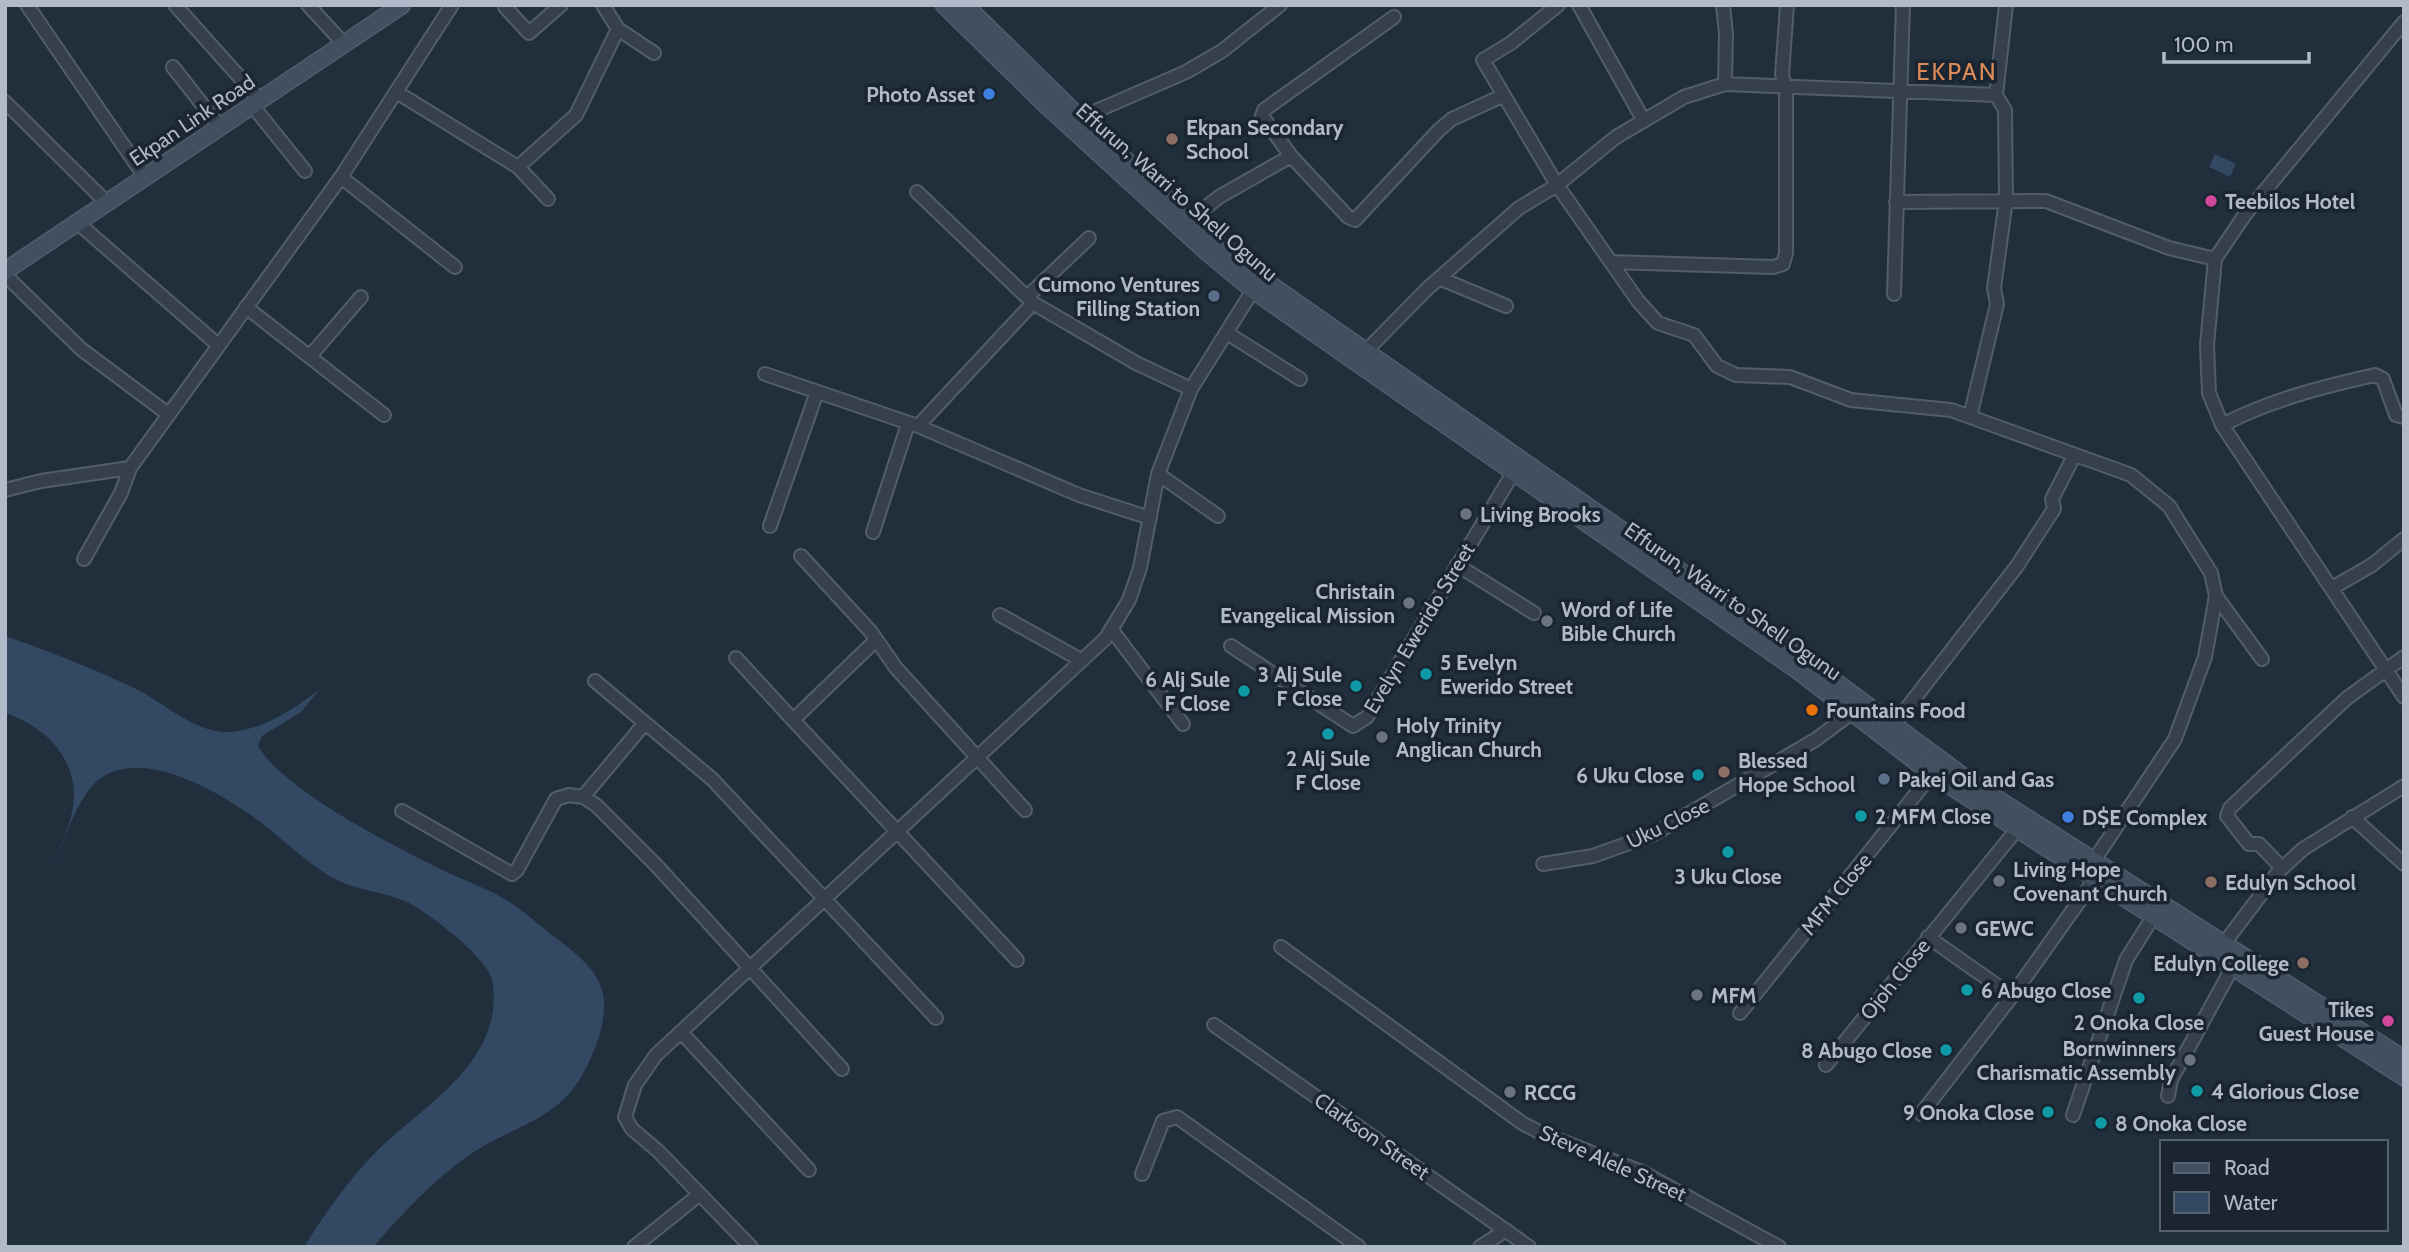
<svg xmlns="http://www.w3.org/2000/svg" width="2409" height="1252" viewBox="0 0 2409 1252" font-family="Cabin,sans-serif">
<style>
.water{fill:#324863}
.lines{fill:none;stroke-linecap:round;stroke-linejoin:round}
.street-casing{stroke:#535d6a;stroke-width:16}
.secondary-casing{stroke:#535d6a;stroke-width:19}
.street{stroke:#35404c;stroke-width:12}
.secondary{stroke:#424f60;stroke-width:16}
.shop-dot{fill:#3f7fe0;stroke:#1a2531;stroke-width:2.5}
.education-dot{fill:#8d6e63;stroke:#1a2531;stroke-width:2.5}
.hotel-dot{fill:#d1479c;stroke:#1a2531;stroke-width:2.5}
.service-dot{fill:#5c6f8a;stroke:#1a2531;stroke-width:2.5}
.worship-dot{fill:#6b7280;stroke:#1a2531;stroke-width:2.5}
.culture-dot{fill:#0f9aa8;stroke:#1a2531;stroke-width:2.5}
.food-dot{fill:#e8710a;stroke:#1a2531;stroke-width:2.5}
.labels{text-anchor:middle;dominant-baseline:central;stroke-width:7;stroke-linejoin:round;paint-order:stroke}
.poi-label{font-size:21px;font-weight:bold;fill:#b0bac8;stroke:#1a2531;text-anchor:start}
.street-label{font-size:21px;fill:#b0bac8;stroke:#1a2531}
.quarter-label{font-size:24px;letter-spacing:2px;fill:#db8b58;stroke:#1a2531}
</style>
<rect width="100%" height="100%" fill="#212e3c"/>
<path class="water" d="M2215 154 2236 164 2230 177 2209 167Z
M5 636C49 651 92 668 134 688 164 702 194 733 229 732 263 730 294 709 320 689L301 712 262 736 258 746C286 793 400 849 451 874 467 882 484 887 499 896 519 906 537 924 555 937 571 950 594 966 601 987 613 1018 588 1073 568 1095 544 1121 512 1129 482 1147 439 1173 406 1210 373 1247H304C325 1213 349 1179 378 1150 420 1109 483 1074 493 1011 494 1003 494 987 492 979 485 956 429 913 407 902 386 892 362 891 341 882 308 866 282 837 252 816 214 789 135 743 94 784 74 806 64 842 52 869 59 849 70 827 73 807 80 761 46 726 5 713Z"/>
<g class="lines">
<g class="street-casing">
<path id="street" d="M27 5 145 177
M175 5 260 100
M308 5 344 44
M603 5 618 29 654 53
M1558 5 1511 43 1483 60 1557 185 1638 301 1658 323 1694 335 1717 366 1736 375 1790 377 1851 400 1951 410 2131 475 2169 506 2211 573 2216 596 2205 657 2175 739 2093 862
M1579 5 1644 121
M1723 5 1726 34 1725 84
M505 7 529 33 561 5
M2404 22 2244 216 2215 259 2207 345 2209 393 2222 425 2404 697
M173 67 220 127
M398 93 518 167 548 199
M5 102 107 203
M252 105 305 171
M1080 118 1186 72 1222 51 1280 5
M1291 156 1348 217 1355 220 1439 130 1452 119 1502 96
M518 167 576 115 618 29
M341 177 455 267
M917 192 1033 303 1136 363 1191 389
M1896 202 2046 201 2169 248 2215 259
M1191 219 1219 197 1291 156 1262 116 1264 110 1394 17
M78 223 218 345
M1611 262 1773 267 1783 264 1786 253V88L1782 75 1787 5
M5 275 81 349 168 414
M1439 278 1506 306
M1894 294 1903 5
M1027 297 1089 238
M246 307 384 415
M1227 333 1300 379
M1366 351 1428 288 1519 208 1557 185 1616 137 1684 97 1725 84 1996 95
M311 355 361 297
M765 374 918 426 1079 495 1150 518
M1970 417 1997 304 1994 288 2006 200 2005 110 1996 95 2006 5
M2222 425C2271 400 2321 387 2375 375L2383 379 2396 415 2404 417
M918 426 1033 303
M1158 474 1218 516
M5 490 41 481 130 468
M770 526 817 392
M873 532 908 424
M801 556 871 632 896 668 1025 810
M84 559 121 493 130 468 341 177 452 5
M1457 565 1534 613
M2332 588 2372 565 2404 539
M2216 596 2262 659
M1000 615 1081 660
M1111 629 1183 724
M875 641 793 720 1017 960
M1231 646 1353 726 1367 717 1513 473
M736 658 793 720
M595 681 712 779 936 1018
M1893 726 2017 566 2054 509 2052 499 2074 456
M583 797 645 723
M402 811 512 874 517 870 556 799 569 795 583 797 596 805 656 865 842 1069
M2352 817 2404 864
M1543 864 1593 856 1654 834 1815 740 1853 712
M2282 868 2259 844H2249L2227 816 2230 808 2347 698 2404 657
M1928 937 2012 996
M1281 947 1522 1123 1543 1134 1642 1172 1779 1247
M2220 949 2278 872 2303 849 2404 786
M1740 1013 1932 774
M1214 1025 1529 1247
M681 1032 809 1170
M1826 1065 2017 829
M2168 1096 2171 1080 2232 968
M1921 1114 2012 996 2095 879
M2073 1115 2126 960 2153 917
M1142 1174 1163 1121 1177 1117 1359 1247
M634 1247 700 1194
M751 1247 658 1151 632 1129 625 1117 635 1085 656 1055 1106 638 1129 600 1140 568 1158 474 1191 389 1253 290
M1480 1247 1506 1230"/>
</g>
<g class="secondary-casing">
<path id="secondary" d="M944 5 1045 104 1207 252 1253 290 1800 672 1932 774 2404 1077
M965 5 1080 118 1201 230 1265 281 1780 641 1972 783 2404 1059
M5 271 402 5"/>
</g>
<use href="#street" class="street"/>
<use href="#secondary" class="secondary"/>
</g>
<g class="shop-dot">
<circle cx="989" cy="94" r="7"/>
<circle cx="2068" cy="817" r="7"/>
</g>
<g class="education-dot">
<circle cx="1172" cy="139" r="7"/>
<circle cx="1724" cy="772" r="7"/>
<circle cx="2211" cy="882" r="7"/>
<circle cx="2303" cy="963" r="7"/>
</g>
<g class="hotel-dot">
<circle cx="2211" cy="201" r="7"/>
<circle cx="2388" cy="1021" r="7"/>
</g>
<g class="service-dot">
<circle cx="1214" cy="296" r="7"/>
<circle cx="1884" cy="779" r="7"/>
</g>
<g class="worship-dot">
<circle cx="1466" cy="514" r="7"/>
<circle cx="1409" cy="603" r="7"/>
<circle cx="1547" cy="621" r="7"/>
<circle cx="1382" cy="737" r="7"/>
<circle cx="1999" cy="881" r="7"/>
<circle cx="1961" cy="928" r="7"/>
<circle cx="1697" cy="995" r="7"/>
<circle cx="2190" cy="1060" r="7"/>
<circle cx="1510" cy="1092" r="7"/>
</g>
<g class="culture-dot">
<circle cx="1426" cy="674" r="7"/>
<circle cx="1356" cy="686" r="7"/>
<circle cx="1244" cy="691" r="7"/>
<circle cx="1328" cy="734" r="7"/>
<circle cx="1698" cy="775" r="7"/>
<circle cx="1861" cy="816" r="7"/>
<circle cx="1728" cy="852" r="7"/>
<circle cx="1967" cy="990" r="7"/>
<circle cx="2139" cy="998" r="7"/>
<circle cx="1946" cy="1050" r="7"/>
<circle cx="2197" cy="1091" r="7"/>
<circle cx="2048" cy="1112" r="7"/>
<circle cx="2101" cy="1123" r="7"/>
</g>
<circle class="food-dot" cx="1812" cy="710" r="7"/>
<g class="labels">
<g class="poi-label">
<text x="975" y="94" text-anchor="end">Photo Asset</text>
<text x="1186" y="127">Ekpan Secondary<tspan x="1186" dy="24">School</tspan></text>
<text x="2225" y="201">Teebilos Hotel</text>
<text x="1200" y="284" text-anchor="end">Cumono Ventures<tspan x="1200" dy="24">Filling Station</tspan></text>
<text x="1480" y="514">Living Brooks</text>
<text x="1395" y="591" text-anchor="end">Christain<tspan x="1395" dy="24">Evangelical Mission</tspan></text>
<text x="1561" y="609">Word of Life<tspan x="1561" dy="24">Bible Church</tspan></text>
<text x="1440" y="662">5 Evelyn<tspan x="1440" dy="24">Ewerido Street</tspan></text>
<text x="1342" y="674" text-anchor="end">3 Alj Sule<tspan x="1342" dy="24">F Close</tspan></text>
<text x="1230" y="679" text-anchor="end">6 Alj Sule<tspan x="1230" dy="24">F Close</tspan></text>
<text x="1826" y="710">Fountains Food</text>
<text x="1396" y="725">Holy Trinity<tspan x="1396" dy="24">Anglican Church</tspan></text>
<text x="1328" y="758" text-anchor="middle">2 Alj Sule<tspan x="1328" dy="24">F Close</tspan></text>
<text x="1738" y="760">Blessed<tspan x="1738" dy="24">Hope School</tspan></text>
<text x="1684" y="775" text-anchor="end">6 Uku Close</text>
<text x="1898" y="779">Pakej Oil and Gas</text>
<text x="1875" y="816">2 MFM Close</text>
<text x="2082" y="817">D$E Complex</text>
<text x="2013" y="869">Living Hope<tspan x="2013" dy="24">Covenant Church</tspan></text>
<text x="1728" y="876" text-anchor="middle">3 Uku Close</text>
<text x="2225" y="882">Edulyn School</text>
<text x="1975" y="928">GEWC</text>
<text x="2289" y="963" text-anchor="end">Edulyn College</text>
<text x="1981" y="990">6 Abugo Close</text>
<text x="1711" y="995">MFM</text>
<text x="2374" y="1009" text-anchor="end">Tikes<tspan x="2374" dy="24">Guest House</tspan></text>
<text x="2139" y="1022" text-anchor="middle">2 Onoka Close</text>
<text x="2176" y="1048" text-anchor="end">Bornwinners<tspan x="2176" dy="24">Charismatic Assembly</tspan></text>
<text x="1932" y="1050" text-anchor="end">8 Abugo Close</text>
<text x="2211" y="1091">4 Glorious Close</text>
<text x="1524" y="1092">RCCG</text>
<text x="2034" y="1112" text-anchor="end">9 Onoka Close</text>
<text x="2115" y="1123">8 Onoka Close</text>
</g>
<g class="street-label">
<text transform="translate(192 120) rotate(-34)">Ekpan Link Road</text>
<text transform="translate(1177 192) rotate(41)">Effurun, Warri to Shell Ogunu</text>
<text transform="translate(1733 601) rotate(35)">Effurun, Warri to Shell Ogunu</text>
<text transform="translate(1419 628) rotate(-59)">Evelyn Ewerido Street</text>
<text transform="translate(1668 823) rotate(-26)">Uku Close</text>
<text transform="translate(1836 894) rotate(-51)">MFM Close</text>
<text transform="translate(1895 979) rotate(-51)">Ojoh Close</text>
<text transform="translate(1372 1136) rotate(35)">Clarkson Street</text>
<text transform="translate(1613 1163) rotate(24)">Steve Alele Street</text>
</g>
<g class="quarter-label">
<text x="1957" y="71">EKPAN</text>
</g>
</g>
<rect width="2409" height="1252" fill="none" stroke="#b0bac8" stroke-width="14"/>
<rect x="2160" y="1140" width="228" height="91" fill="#1a2531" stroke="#56616d" stroke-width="2"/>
<rect x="2174" y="1163" width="35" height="10" fill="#424f60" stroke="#56616d" stroke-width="2"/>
<text x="2224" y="1175" font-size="21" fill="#b0bac8">Road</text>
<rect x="2174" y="1192" width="35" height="21" fill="#324863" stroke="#56616d" stroke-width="2"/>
<text x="2224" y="1210" font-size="21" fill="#b0bac8">Water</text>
<path d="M2164 52v10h145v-10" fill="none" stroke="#b0bac8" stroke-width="3.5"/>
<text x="2174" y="52" font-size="21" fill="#b0bac8" stroke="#1a2531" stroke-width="5" paint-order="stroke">100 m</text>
</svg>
